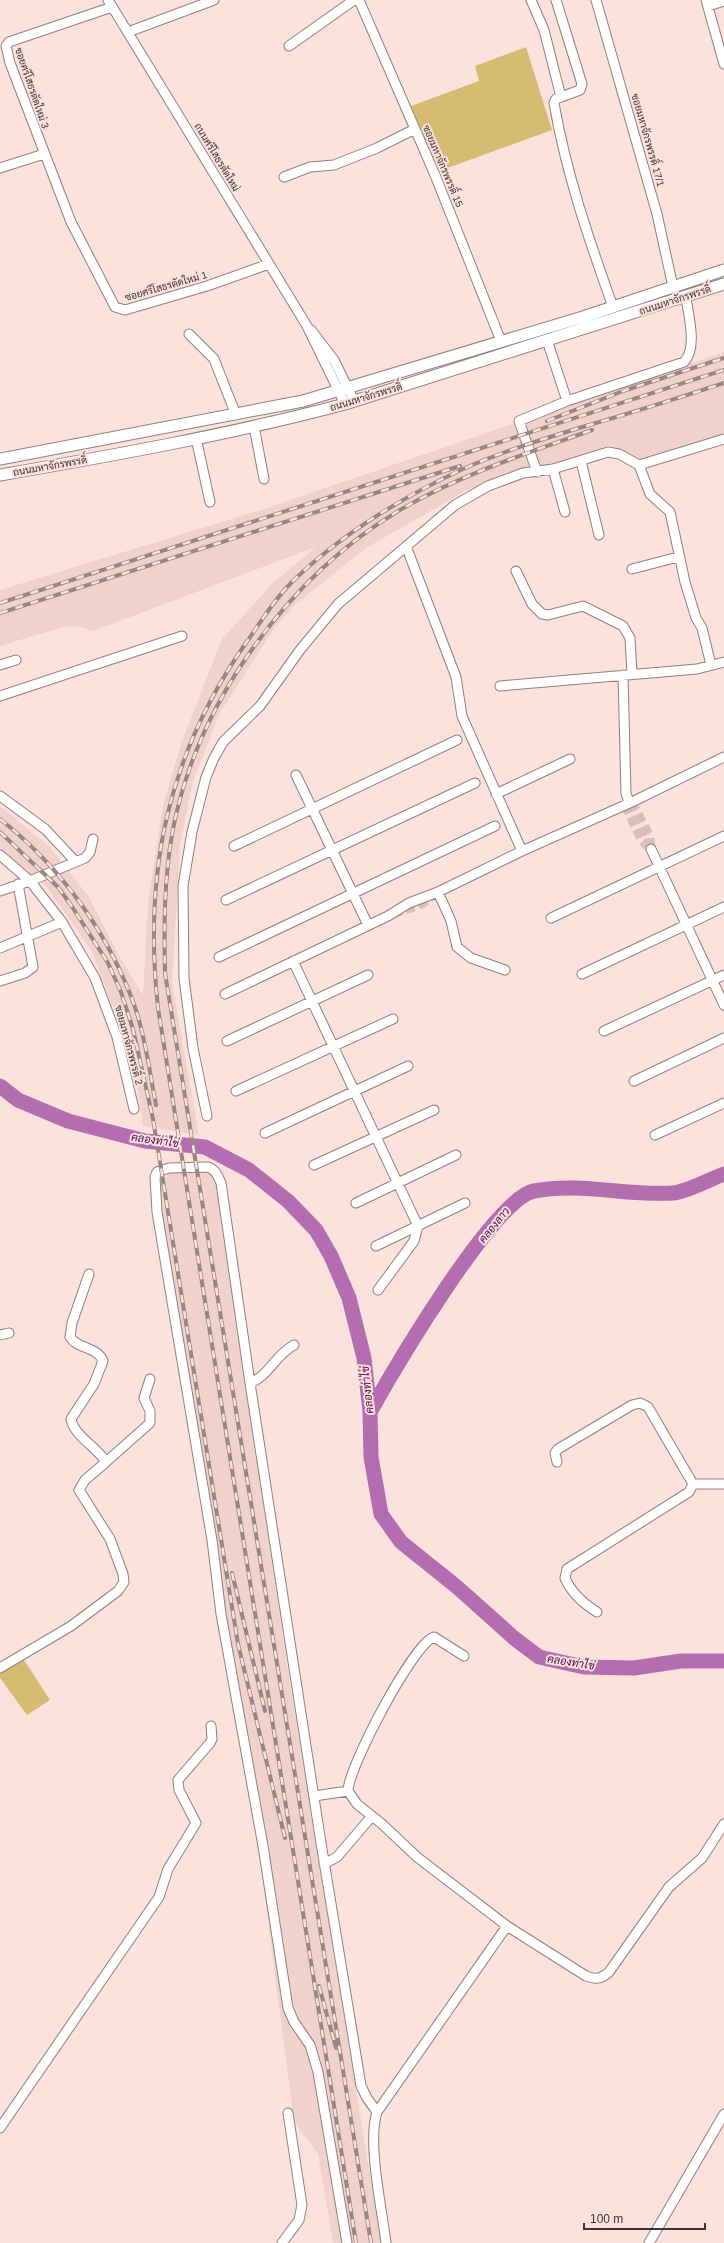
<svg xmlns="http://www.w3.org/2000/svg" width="724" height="2243" viewBox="0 0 724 2243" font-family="Arial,Sarabun,sans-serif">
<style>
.built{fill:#f1d1cc}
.green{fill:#d5bc72}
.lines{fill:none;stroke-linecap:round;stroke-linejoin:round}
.river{stroke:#b56db1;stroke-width:15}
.minor-tunnel{stroke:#d5bfbb;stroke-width:9;stroke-dasharray:9 4.5;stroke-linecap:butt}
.minor-casing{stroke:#947e7a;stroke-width:11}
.major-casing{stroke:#947e7a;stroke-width:13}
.minor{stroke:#fff;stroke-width:9}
.major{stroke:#fff;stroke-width:11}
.rail-casing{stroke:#978683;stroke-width:4}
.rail{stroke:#fbe2dd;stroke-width:2.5;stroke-dasharray:8;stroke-linecap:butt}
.labels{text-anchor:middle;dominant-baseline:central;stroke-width:4;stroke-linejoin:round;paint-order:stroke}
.street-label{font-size:10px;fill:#3c3331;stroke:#fbe2dd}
.water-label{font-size:11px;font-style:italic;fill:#4a054a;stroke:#fbe2dd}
</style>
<rect width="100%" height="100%" fill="#fbe2dd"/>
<path class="built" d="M724 352V433L640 459 611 445 467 490 366 548 296 604 274 628 220 713 193 781 180 845 172 983 199 1135 143 1126 133 1060 92 952 46 886 0 849V806L50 847 89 897 119 956 143 995 148 903 163 806 181 744 222 639 274 582 316 547 93 631 79 626 63 627 0 646V590L258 511Z
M176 1170 204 1172 212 1176 218 1190 288 1672 381 2243H333L318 2154 294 2121 235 1666 158 1196V1188L170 1173Z"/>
<path class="green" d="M526 47 552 130 439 171 411 106 479 81 475 66Z
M24 1660 50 1700 27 1715 0 1678V1673Z"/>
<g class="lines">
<path class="river" d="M0 1086 18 1100 68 1121 145 1141 205 1147 249 1170 288 1201 316 1230 331 1256 349 1298 364 1358 370 1412 371 1457 381 1514 401 1542 457 1587 514 1638 539 1657 584 1667 634 1668 681 1661H724
M370 1412C393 1371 494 1198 534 1191 580 1182 627 1196 673 1193 687 1192 710 1179 724 1174"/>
<path class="minor-tunnel" d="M632 802 650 837 651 849
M625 805 642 841 651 849
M393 914 422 904 435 894"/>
<g class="minor-casing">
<path id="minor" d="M108 0 307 326 345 404
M359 0 435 175 501 341
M531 0 544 30 561 97 556 99 554 103C566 173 589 240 613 307
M556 0 582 84 580 90 561 97
M596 0 657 214 673 287
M706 0 724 64
M708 6 724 1
M112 7 9 42 6 46 10 63 71 222 115 307 125 310 207 286 269 264
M128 32 214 0
M289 46 354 0
M0 168 44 154
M284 177 310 167 334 165 377 148 415 129
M311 330 334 360 354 401
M189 334 214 359 236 415
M567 401 684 362C698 347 688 315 686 297
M254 426 264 479
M196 438 210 502
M581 461 599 535
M639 465 650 494 670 512 685 582 696 618 702 628 711 665
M553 469 565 512
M537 472 519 421 567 401 547 340
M406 546 456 677 462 716 522 851
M632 569 678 557
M516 571 532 604 542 614 548 615 583 606 623 626 630 638 632 674
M0 665 16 660
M623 675 626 793 629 803
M500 686 697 669 724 662
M0 696 182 636
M296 775 368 925
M496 794 570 759
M0 796 45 829 76 862
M234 846 457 740
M651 849 724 1005
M0 855 30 881 62 922 95 978 117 1037 134 1109
M0 891 30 881 85 858 90 852 93 839
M438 892 451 921 457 947 471 958 505 970
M226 900 475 783
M551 918 724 836
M0 948 62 922
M219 957 495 826
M293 961 418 1226 414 1241 378 1290
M582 974 724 907
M0 981 25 973 33 967 18 884
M225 994 388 916 409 903 438 892 522 851 632 802 724 757
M604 1031 724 975
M227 1041 368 975
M634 1081 724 1038
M236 1091 393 1019
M207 1116 193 1048 184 978 183 886 192 832 206 777 214 758 223 742 260 706 300 650 338 604 455 505 488 486 523 473 553 469 608 452 619 454 639 465 724 439
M265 1133 408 1066
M655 1135 724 1103
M314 1165 434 1110
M356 1203 456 1155
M376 1246 465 1203
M0 1335 9 1333
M250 1383C269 1376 275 1355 294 1345
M106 1462 150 1423V1411L144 1398 150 1379
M557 1462 555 1453 558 1449 632 1405 640 1403 648 1407 693 1484
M693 1484H724
M597 1612C584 1604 571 1592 565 1578L567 1569 689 1492 693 1484
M464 1656 434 1637C413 1644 348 1768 348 1791L357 1804 382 1824 417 1857 507 1926
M0 1668 71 1626 118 1591 124 1582 123 1574 110 1539 79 1490 85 1480 106 1462C97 1447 74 1436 71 1419L94 1384 103 1361C98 1347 77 1349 70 1337L72 1323 89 1274
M314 1796 348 1791
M324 1864 337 1857 372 1816
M0 2128 159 1897 168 1869 196 1823 179 1790 178 1780 210 1743 212 1739 211 1726
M282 2243 299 2220 302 2205 288 2113
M347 2243 318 2072 310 2045 294 2022 288 2008 263 1846 221 1614 212 1540 157 1212 155 1177 157 1172 169 1168 208 1167C216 1170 218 1176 221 1183L250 1383 321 1843 354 2043 361 2086 367 2098 377 2112
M386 2243C382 2209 367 2142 377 2112L507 1926 586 1976C596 1980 601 1979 609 1972L669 1887 702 1858 724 1824
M649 2243 724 2114"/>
</g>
<g class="major-casing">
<path id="major" d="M0 459 303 401 583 317 724 270
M0 475C116 455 232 434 345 404L724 284"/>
</g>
<use href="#minor" class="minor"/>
<use href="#major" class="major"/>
<g class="rail-casing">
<path id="rail" d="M547 421 623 391 724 358
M0 603 724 370
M0 613 460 466
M0 819C62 868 110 935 136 1010 146 1041 150 1074 156 1105
M0 832 58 887 71 905 108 963 121 992 133 1029 153 1119 238 1644 285 1838
M232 1573 265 1711
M319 1986 336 2048
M356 2243 158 1008C143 871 168 753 248 640 262 620 276 597 294 580 343 533 401 498 463 469 501 452 540 440 579 428 628 414 676 399 724 383
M371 2243 165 973C164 924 164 877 173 829 198 701 289 576 400 510 459 475 528 453 592 430"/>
</g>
<use href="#rail" class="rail"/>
</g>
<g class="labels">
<g class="street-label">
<text transform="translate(32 88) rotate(71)">ซอยศรีโสธรตัดใหม่ 3</text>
<text transform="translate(648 140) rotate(74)">ซอยมหาจักรพรรดิ์ 17/1</text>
<text transform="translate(217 157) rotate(59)">ถนนศรีโสธรตัดใหม่</text>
<text transform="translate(443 166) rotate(67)">ซอยมหาจักรพรรดิ์ 15</text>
<text transform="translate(166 286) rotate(-16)">ซอยศรีโสธรตัดใหม่ 1</text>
<text transform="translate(675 300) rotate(-18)">ถนนมหาจักรพรรดิ์</text>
<text transform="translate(366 397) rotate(-17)">ถนนมหาจักรพรรดิ์</text>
<text transform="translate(50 466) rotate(-10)">ถนนมหาจักรพรรดิ์</text>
<text transform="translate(129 1045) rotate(75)">ซอยมหาจักรพรรดิ์ 2</text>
</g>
<g class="water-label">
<text transform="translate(155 1140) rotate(8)">คลองท่าไข่</text>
<text transform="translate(494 1225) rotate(-51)">คลองลาว</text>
<text transform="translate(367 1390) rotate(-96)">คลองท่าไข่</text>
<text transform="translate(571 1662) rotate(9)">คลองท่าไข่</text>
</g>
</g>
<path d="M584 2223v6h121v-6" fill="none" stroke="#3c3331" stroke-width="2"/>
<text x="590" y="2223" font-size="12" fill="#3c3331" stroke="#fbe2dd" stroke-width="3" paint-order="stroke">100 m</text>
</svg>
